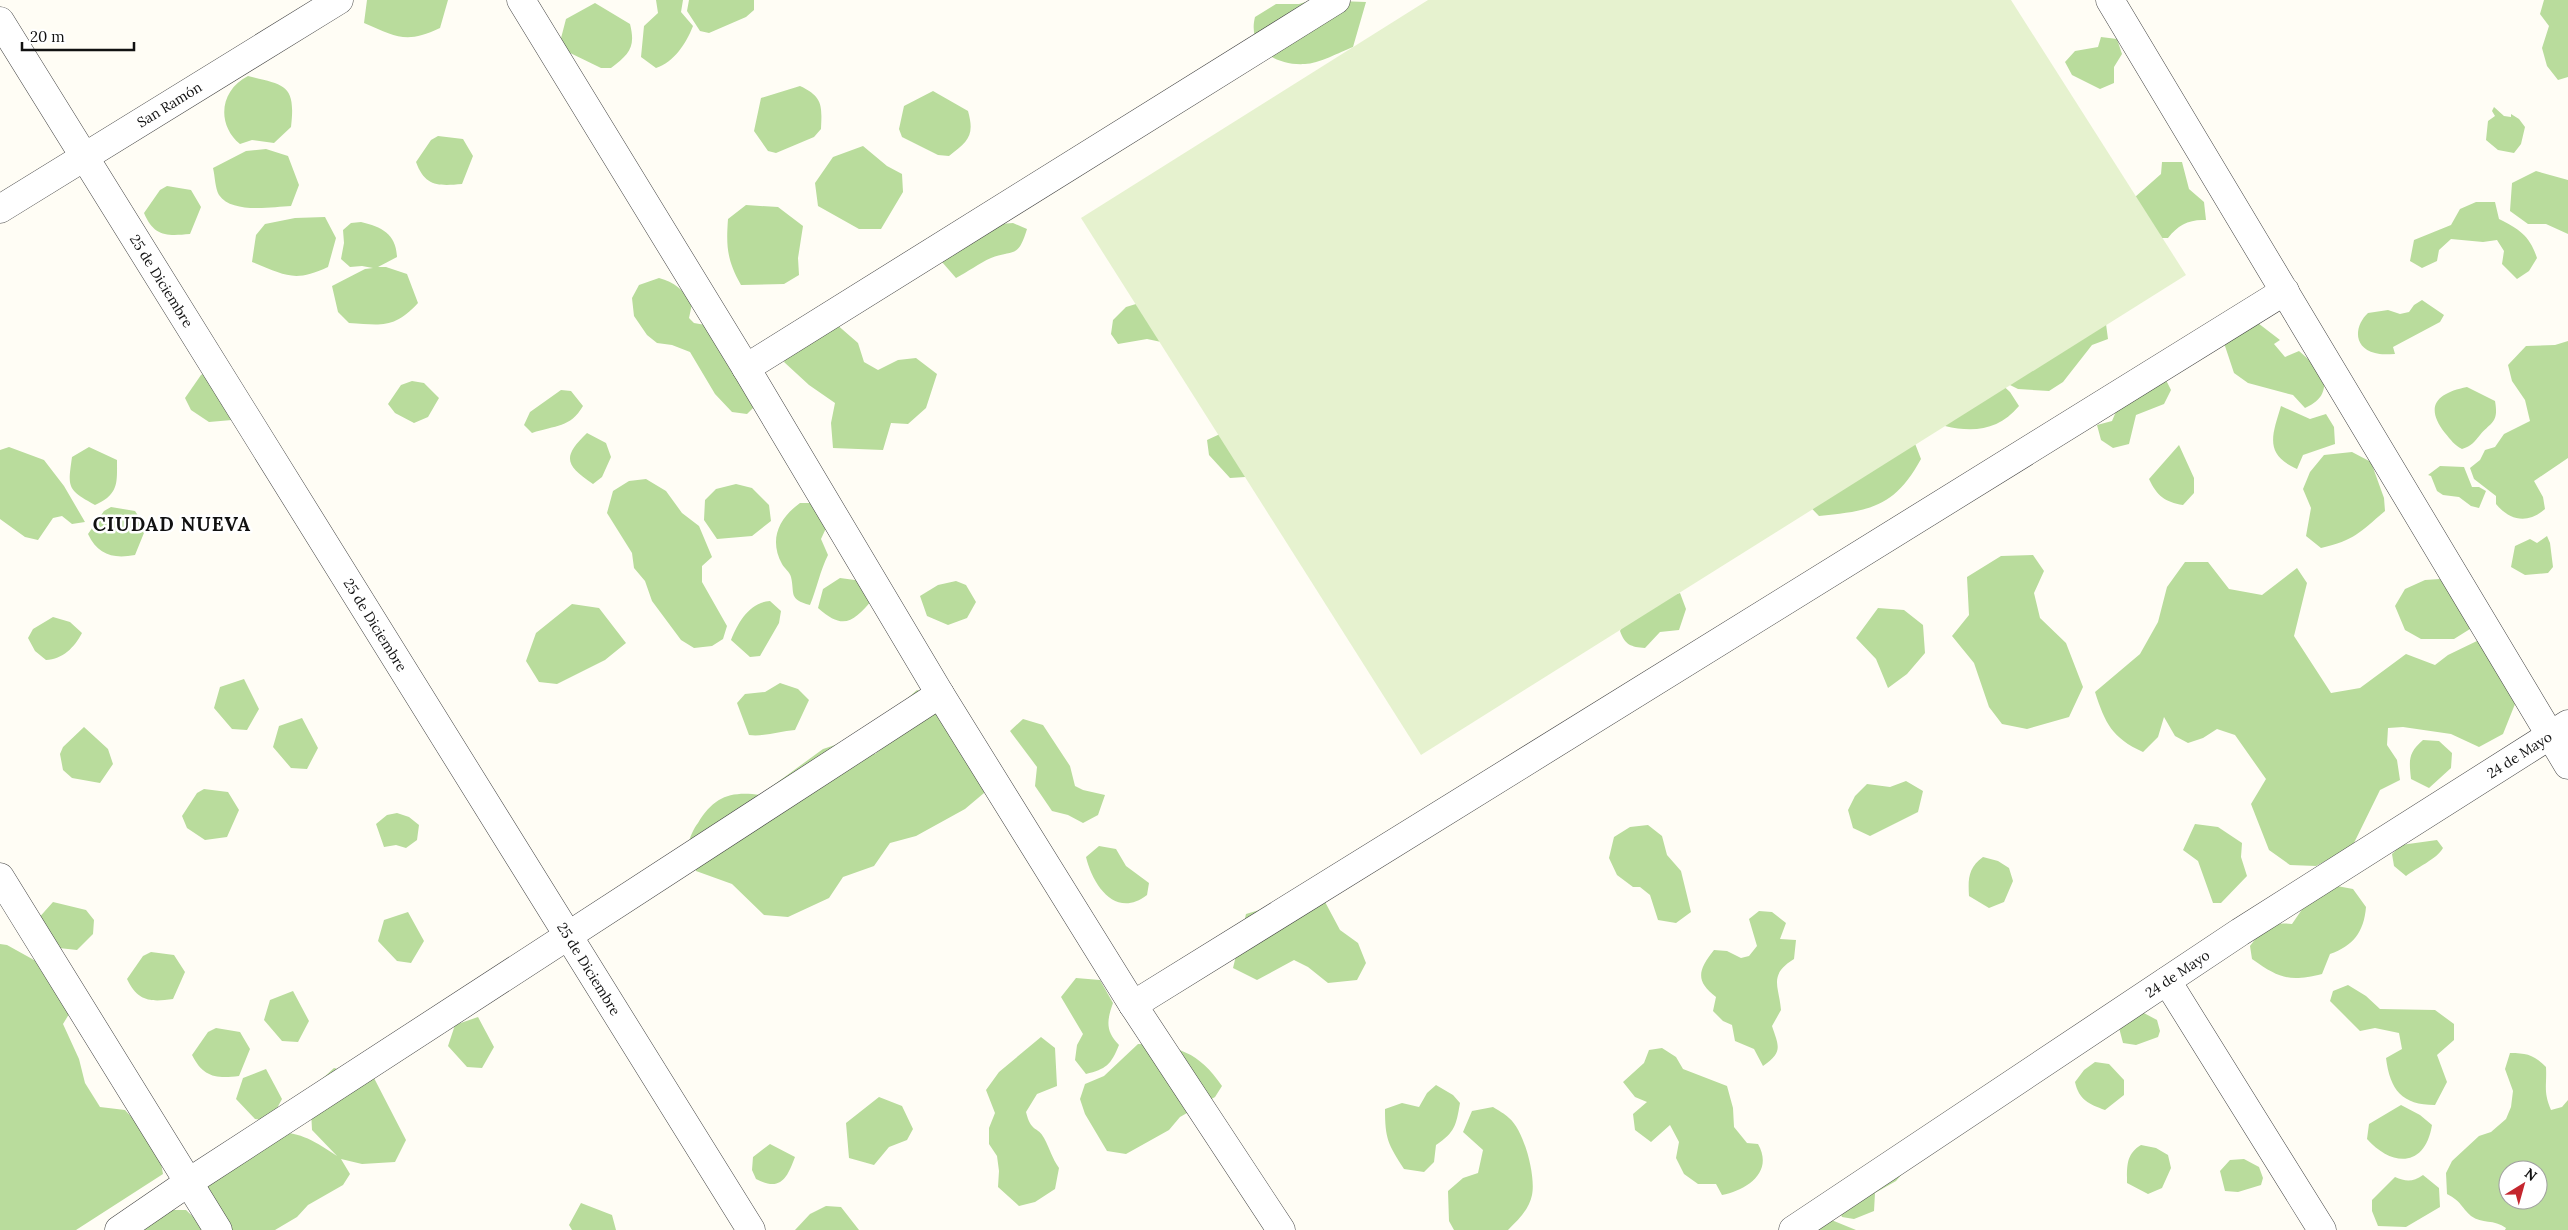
<svg xmlns="http://www.w3.org/2000/svg" width="2568" height="1230" viewBox="0 0 2568 1230" font-family="Lora,serif">
<style>
.forest{fill:#b9dc9c;fill-rule:evenodd}
.pitch{fill:#e6f2cf}
.lines{fill:none;stroke-linecap:round;stroke-linejoin:round}
.minor-casing{stroke:#444;stroke-width:29}
.minor{stroke:#fff;stroke-width:28}
.labels{text-anchor:middle;dominant-baseline:central;stroke-width:5;stroke-linejoin:round;paint-order:stroke}
.street-label{font-size:14px;fill:#111;stroke:#fff}
.district-label{font-size:19px;font-weight:bold;letter-spacing:1px;fill:#111;stroke:#fff}
</style>
<rect width="100%" height="100%" fill="#fffdf5"/>
<path class="forest" d="M367 0H448L440 28C406 44 397 37 364 23Z
M656 0H683L681 12 693 26C686 44 674 62 656 68L641 57 644 26 658 13Z
M689 0H754V10L746 17 709 33 700 31 687 11Z
M1312 0 1366 2 1353 47C1340 52 1318 64 1305 64 1276 66 1247 48 1255 17L1276 4H1299Z
M2544 0H2568V77L2558 80 2547 66 2542 48 2549 26 2540 14Z
M595 3 630 24C636 48 629 54 611 68H601L564 50 560 42 566 19Z
M2101 37 2117 39 2122 54 2114 67V83L2100 89 2072 75 2065 62 2075 51 2098 47Z
M248 76C285 85 296 84 291 127L274 143 252 140 240 144C216 124 220 90 248 76Z
M800 86C823 97 822 105 821 129L814 137 776 153 768 151 754 131 761 98Z
M933 91 968 111C975 136 968 141 949 156L938 155 902 137 899 129 904 106Z
M2494 107 2504 116 2511 117V114L2519 119 2525 127 2521 144 2514 153 2498 150 2486 140 2488 121 2495 116 2492 111Z
M438 136 463 139 473 156 462 184C439 186 425 187 416 162L431 140Z
M863 146 887 166 902 174 903 192 881 229H859L818 206 815 183 833 157Z
M266 149 288 156 299 185 291 206C271 207 232 214 219 195 215 188 215 176 213 168L246 151Z
M2162 162H2182L2189 189 2204 202 2206 220C2189 219 2178 225 2168 238H2151L2126 205 2161 174Z
M2536 171 2568 180V234L2546 224H2528L2510 211 2512 183Z
M167 186 191 190 201 207 190 234C167 236 154 237 144 213L160 190Z
M2476 202H2495L2499 219C2519 229 2530 236 2537 258L2529 271 2517 279 2502 264 2504 251 2497 240 2483 242 2451 239 2439 250 2437 261 2422 268 2410 261 2414 240 2451 225 2460 209Z
M746 205 778 207 803 226 798 258 799 275 784 284 741 285C727 260 726 247 728 219Z
M325 217 336 238 328 267C294 283 285 275 252 262L256 235 265 224 295 218Z
M361 222C382 227 396 234 397 257L378 267H386L407 274 418 303C394 329 382 325 349 323L338 312 332 286 365 269 373 268 362 266 350 267 341 259 344 243 343 230 351 223Z
M1013 223 1027 229C1018 259 1014 249 991 258 979 263 968 272 956 278L942 262 1000 224Z
M659 278C674 282 684 290 692 304L689 318 694 323 711 326 759 402 747 414 732 412 715 394 690 352 672 345 657 343 647 335 634 316 632 298 639 285Z
M2422 300 2444 315 2440 322 2393 347 2395 354C2388 354 2381 355 2375 353 2352 347 2355 325 2368 313L2388 310 2400 314 2409 312 2414 305Z
M1136 304 1156 307 1166 343 1147 339 1118 344 1111 334 1113 320 1126 307Z
M2254 320 2280 340 2274 344 2285 357 2299 351 2324 373C2326 392 2322 400 2305 408L2293 395 2248 383 2234 373 2224 343Z
M835 323 858 343 864 362 878 370 898 360 916 358 937 374 926 408 908 424 891 423 883 450 833 448 831 423 835 403 809 385 784 362 791 347Z
M2106 324 2108 339 2092 345 2063 382 2049 391 2018 389 2004 382Z
M2568 341V458L2534 481 2543 497 2545 509C2528 524 2510 521 2496 504V496L2474 479 2470 468 2480 460 2485 450 2495 447 2504 434 2530 421 2525 400 2512 381 2508 365 2526 346 2555 345Z
M1986 370 2010 392 2019 406C1999 430 1974 433 1945 426Z
M209 371 235 413 232 420 209 422 191 410 185 398 201 375Z
M2164 376 2171 390 2164 404 2136 415 2129 444 2113 448 2101 440 2097 425 2112 421 2123 395Z
M412 381 424 383 439 398 428 417 414 423 395 413 388 404 401 385Z
M2467 387 2495 401C2499 423 2491 422 2480 435 2474 442 2472 446 2462 449 2454 445 2451 440 2445 433 2424 406 2437 393 2467 387Z
M561 390 571 391 583 406C570 428 556 425 532 433L524 425 530 412Z
M2281 406 2310 419 2326 414 2334 427 2335 444 2303 455 2297 469C2264 454 2272 436 2281 406Z
M587 433 606 443 611 457 602 477 593 484C565 465 562 457 587 433Z
M1220 434 1251 463 1245 477 1230 478 1209 455 1207 440Z
M1914 441 1921 459C1895 507 1870 511 1819 516L1794 490Z
M2179 445 2194 478V493L2183 505C2165 502 2157 496 2149 479Z
M9 447 44 460 64 486 85 522 72 524 62 516 53 518 38 540 25 537 0 519V450Z
M89 447 117 460C117 483 119 494 95 505 66 489 68 487 72 457Z
M2352 452 2371 462 2384 498 2385 511C2359 533 2355 540 2321 548L2306 536 2311 508 2303 489 2310 472 2324 455Z
M2440 466 2464 467 2472 487H2479L2486 491 2479 508 2471 506 2459 497 2443 495 2437 491 2431 476 2428 475Z
M646 479 666 491 682 513 699 526 712 557 702 566V582L727 626 723 639 712 646 694 648 681 640 652 601 645 581 634 568 632 553 607 513 613 491 629 481Z
M736 484 752 488 769 505 771 521 752 536 717 539 704 520 705 500 716 489Z
M800 503H810L820 512 827 526 821 539 828 555C820 571 817 588 810 605 788 599 795 594 791 577 790 572 784 568 782 564 769 540 778 519 800 503Z
M111 507 135 511 146 528 135 555C113 559 98 555 88 534L104 511Z
M2547 536 2550 543 2553 567 2548 573 2525 575 2511 567 2515 546 2530 539 2537 543Z
M2033 555 2044 571 2034 593 2040 618 2066 643 2083 687 2069 717 2027 729 2002 724 1989 707 1974 663 1952 636 1969 615 1967 577 2001 556Z
M2185 562H2208L2229 589 2262 595 2297 568 2307 583 2294 636 2331 693 2360 688 2406 654 2435 665 2448 655 2479 640C2489 663 2504 681 2515 704L2503 734 2479 747 2451 734 2403 727 2388 728 2387 745 2397 760 2400 780 2380 790 2352 847 2316 866 2290 865 2269 850 2251 804 2266 779 2235 735 2217 729 2203 738 2188 743 2175 736 2164 717 2158 737 2143 752C2112 738 2105 723 2095 692L2140 654 2158 622 2167 587Z
M2469 577 2482 607 2470 629 2454 639H2421L2405 630 2395 606 2405 589 2425 580Z
M840 578 862 581 874 598C853 622 844 631 818 608L823 589Z
M956 581 966 585 976 602 967 618 948 625 927 616 920 596 938 585Z
M1680 593 1686 609 1679 630 1660 632 1645 648C1631 647 1625 645 1620 631L1628 614 1655 601Z
M770 601 781 611 779 623 760 656 750 657 731 640C738 622 750 602 770 601Z
M572 604 599 608 626 643 605 660 557 684 539 682 526 661 536 633Z
M1878 608 1904 610 1923 625 1925 653 1907 674 1888 688 1876 659 1856 638Z
M53 617 70 622 82 633C74 648 63 659 46 660L35 651 28 638 33 629Z
M244 679 259 709 247 730 232 729 214 708 220 687Z
M780 683 798 689 809 700 795 730C779 731 764 737 749 735L737 703 745 694 765 692Z
M917 690 965 707 996 762 984 793 965 809 916 836 890 843 874 866 843 877 829 898 788 917 764 915 732 884 696 871C694 863 689 853 689 844 689 838 694 828 698 823 714 797 730 791 760 795L823 749 844 742 875 754 886 745 892 712Z
M302 718 318 748 307 769 291 768 273 747 279 726Z
M1023 719 1043 725 1070 766 1075 786 1083 790 1105 795 1098 815 1083 823 1068 815 1052 811 1035 786 1037 767 1010 731Z
M84 727 108 749 113 764 100 783 72 778 63 770 60 754 63 747Z
M2423 740 2439 741 2452 753 2451 768 2429 788 2411 779C2409 760 2408 753 2423 740Z
M1906 781 1923 791 1918 812 1870 836 1853 828 1848 810 1855 796 1867 784 1890 787Z
M204 789 228 792 239 810 227 837 205 840 187 828 182 816 197 793Z
M397 813 409 817 419 825 417 840 406 848 396 845 384 847 376 824 387 815Z
M2195 824 2218 827 2242 843 2241 857 2247 876 2221 903H2213L2198 861 2183 850Z
M1648 825 1662 836 1667 855 1681 871 1691 912 1676 923 1658 920 1650 895 1640 887H1633L1617 875 1609 858 1614 837 1630 827Z
M2437 840 2443 848C2437 859 2416 868 2406 876L2394 866 2392 854 2401 845Z
M1099 846 1116 849 1126 866 1149 883 1147 895C1116 919 1093 886 1086 857Z
M1983 857 1998 861 2009 868 2013 881 2004 902 1989 908 1969 896C1968 879 1968 868 1983 857Z
M2337 886 2353 889 2366 907C2364 932 2353 946 2330 954L2322 974C2290 982 2280 979 2252 959L2250 946C2262 929 2271 921 2292 924L2303 908Z
M1324 900 1340 930 1358 943 1366 963 1357 980 1328 983 1308 967 1294 960 1257 980 1233 968 1246 914 1276 905Z
M53 902 86 910 94 920 93 934 77 950 59 948 36 921Z
M1759 911 1772 912 1786 923 1780 939 1796 940 1794 959C1768 975 1779 986 1781 1010L1772 1026C1779 1047 1783 1052 1763 1066L1754 1049 1735 1041 1732 1025 1723 1021 1713 1011 1716 997C1695 981 1698 970 1714 950L1727 951 1741 958 1749 956 1757 946 1749 919Z
M408 912 424 941 411 963 397 961 378 941 384 920Z
M0 944 7 945 61 975 77 1001 63 1024 79 1059 85 1083 100 1107 125 1110 158 1146 163 1174 76 1230H0Z
M151 952 174 955 185 972 173 999C151 1002 138 1002 127 979L143 956Z
M1076 978 1100 980 1113 1003C1107 1020 1105 1031 1119 1045 1111 1065 1106 1069 1086 1074L1075 1060 1077 1045 1083 1034 1061 997Z
M2348 985 2366 996 2380 1009 2435 1010 2454 1024V1040L2437 1055 2447 1082 2435 1105C2402 1105 2390 1090 2386 1058L2402 1049 2399 1033 2375 1028 2360 1031 2330 1001 2333 991Z
M293 991 309 1021 298 1042 282 1041 264 1020 270 1000Z
M2142 1012 2157 1020 2160 1031 2158 1037 2136 1045 2123 1043 2118 1024Z
M478 1017 494 1047 482 1068 467 1067 448 1046 455 1025Z
M216 1028 240 1032 250 1049 239 1076C216 1079 203 1077 192 1055L208 1032Z
M1041 1037 1055 1048 1057 1086 1037 1094 1026 1112C1031 1133 1038 1126 1044 1138 1050 1149 1052 1158 1059 1168L1055 1189 1035 1202 1019 1206 998 1187 999 1171 997 1156 989 1144V1128L995 1113 986 1090 999 1072Z
M1138 1044C1177 1045 1199 1052 1222 1086L1215 1097 1180 1117 1169 1130 1126 1154 1107 1151 1085 1114 1080 1099 1085 1084 1104 1076Z
M1662 1048 1676 1057 1683 1069 1727 1086 1733 1108 1734 1127 1747 1143 1758 1144C1774 1172 1747 1190 1722 1195L1716 1184H1698L1684 1174 1676 1158 1679 1142 1670 1125 1651 1142 1635 1130 1633 1114 1647 1102 1635 1097 1623 1082 1644 1063 1649 1050Z
M2510 1053C2527 1053 2534 1055 2546 1067 2547 1086 2543 1091 2551 1110L2562 1107 2568 1100V1230H2505L2506 1228C2494 1219 2482 1224 2471 1216 2461 1207 2462 1202 2447 1194L2446 1173 2452 1161 2479 1136 2491 1132 2506 1119 2511 1107 2513 1091 2505 1069ZM2508 1170H2538V1200H2508Z
M2095 1062 2109 1064 2124 1080V1095L2105 1110C2089 1104 2079 1100 2075 1082L2084 1070Z
M334 1068 374 1078 406 1140 395 1162 362 1164 341 1159 350 1174 343 1185 308 1205 297 1217 275 1230H230L214 1202 208 1187 214 1172 267 1131C302 1133 308 1137 337 1156L312 1130 310 1090Z
M266 1069 282 1099 270 1121 255 1119 236 1099 243 1078Z
M1436 1085 1453 1095 1460 1103C1456 1126 1455 1132 1436 1145L1434 1162 1424 1172 1404 1169C1388 1144 1385 1139 1385 1109L1402 1103 1419 1107 1427 1093Z
M879 1097 902 1106 913 1129 907 1140 889 1147 874 1165 849 1158 846 1123Z
M2401 1105 2420 1115 2432 1125C2425 1168 2392 1167 2367 1139L2369 1124Z
M1493 1107C1498 1110 1505 1114 1509 1118 1524 1130 1536 1176 1532 1195 1529 1210 1518 1220 1508 1230H1454L1449 1221 1448 1191 1463 1178 1478 1173 1483 1150 1463 1132 1472 1111Z
M770 1144 795 1157C787 1178 781 1192 756 1179L752 1170 753 1157Z
M2141 1145 2156 1148 2168 1155 2171 1168 2162 1188 2148 1194 2127 1183C2127 1166 2126 1154 2141 1145Z
M2244 1159 2259 1167 2263 1178 2261 1185 2238 1192 2225 1191 2220 1171 2230 1160Z
M1887 1161 1902 1174 1896 1181 1875 1193 1874 1211 1854 1219 1842 1217 1833 1197Z
M2423 1175 2439 1188 2440 1207 2406 1227 2378 1226 2372 1211V1200L2395 1177C2406 1182 2413 1182 2423 1175Z
M581 1203 612 1215 616 1230H572L569 1225Z
M826 1206 841 1207 859 1230H795L810 1214Z
M163 1210H186L207 1230H141Z
M1829 1219 1856 1230H1798Z"/>
<path class="pitch" d="M1428 0H2011L2186 275 1421 755 1081 218Z"/>
<g class="lines">
<g class="minor-casing">
<g id="minor">
<path d="M521 0 746 368 940 694 1133 1005 1281 1230"/>
<path d="M2110 0 2568 765"/>
<path id="s1" d="M0 21 751 1230"/>
<path id="s2" d="M0 209 339 0"/>
<path d="M746 368 1336 0"/>
<path d="M0 877 218 1230"/>
<path d="M2167 981 2322 1230"/>
<path d="M1133 1005 2285 291"/>
<path d="M119 1230 189 1182 940 694"/>
<path id="s3" d="M1793 1230 2240 932 2568 724"/>
</g>
</g>
<use href="#minor" class="minor"/>
</g>
<g class="labels">
<g class="street-label">
<text stroke="none"><textPath href="#s2" startOffset="199">San Ramón</textPath></text>
<text stroke="none"><textPath href="#s1" startOffset="306">25 de Diciembre</textPath></text>
<text stroke="none"><textPath href="#s1" startOffset="711">25 de Diciembre</textPath></text>
<text stroke="none"><textPath href="#s3" startOffset="868">24 de Mayo</textPath></text>
<text stroke="none"><textPath href="#s1" startOffset="1116">25 de Diciembre</textPath></text>
<text stroke="none"><textPath href="#s3" startOffset="462">24 de Mayo</textPath></text>
</g>
<g class="district-label">
<text x="172" y="524">CIUDAD NUEVA</text>
</g>
</g>
<g transform="translate(2523 1185) rotate(37)"><circle r="24" fill="#ffffff" stroke="#a0a0a0"/>
<path d="M0-4L9 19L0 12L-9 19Z" fill="#c4262e"/>
<text y="-8" font-size="14" font-weight="bold" text-anchor="middle" fill="#111111">N</text>
</g>
<path d="M22 42v8h112v-8" fill="none" stroke="#111111" stroke-width="2.5"/>
<text x="30" y="42" font-size="15" fill="#111111" stroke="#ffffff" stroke-width="4" paint-order="stroke">20 m</text>
</svg>
